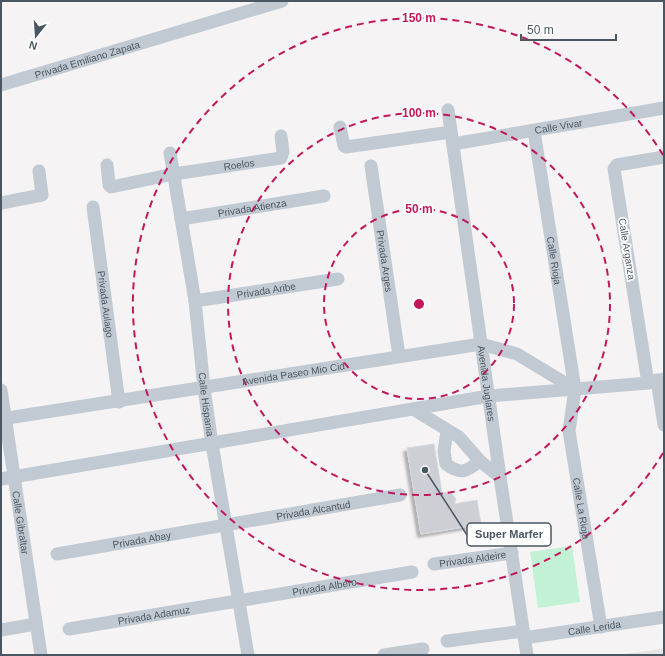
<svg xmlns="http://www.w3.org/2000/svg" width="665" height="656" viewBox="0 0 665 656" font-family="Arial,sans-serif">
<style>
.education{fill:#e6e4e5}
.green{fill:#c3f1d5}
.building{fill:#cdcfd5;stroke:#d7d9de;filter:url(#shadow)}
.lines{fill:none;stroke-linecap:round;stroke-linejoin:round}
.minor{stroke:#c1cad2;stroke-width:13}
.ring{fill:none;stroke:#c2185b;stroke-width:2;stroke-dasharray:7 5}
.labels{text-anchor:middle;dominant-baseline:central;stroke-width:3.5;stroke-linejoin:round;paint-order:stroke}
.street-label{font-size:10px;fill:#4a5661;stroke:#fff}
.centre{fill:#c2185b;stroke:#fff;stroke-width:2}
.ring-label{font-size:12px;text-anchor:middle;font-weight:bold;fill:#c2185b;stroke:#fff;stroke-width:3.5;stroke-linejoin:round;paint-order:stroke}
.leader{fill:none;stroke:#4a5661;stroke-width:1.5}
.callout-dot{fill:#4a5661;stroke:#fff;stroke-width:1.5}
.callout{fill:#fff;stroke:#4a5661;stroke-width:1.5}
.callout-label{font-size:11px;text-anchor:middle;font-weight:bold;fill:#4a5661}
</style>
<defs>
<filter id="shadow"><feDropShadow dx="-3.5" dy="3.5" stdDeviation="1" flood-color="#0004"/></filter>
</defs>
<rect width="100%" height="100%" fill="#f5f3f3"/>
<path class="education" d="M664 645V655H616L662 649Z"/>
<path class="green" d="M572 546 580 602 538 608 530 552Z"/>
<path class="building" d="M434 444 442 493 448 492 453 495 456 499 454 504 477 500 481 524 421 534 407 448Z"/>
<g class="lines">
<g class="minor">
<path id="s1" d="M1 85 282 1"/>
<path id="s2" d="M448 110 500 477 527 655"/>
<path d="M340 127 344 146 346 147 451 132"/>
<path id="s3" d="M534 131 575 389 569 431 601 627"/>
<path id="s4" d="M453 144 664 108"/>
<path id="s5" d="M170 153 195 301 204 388 212 444 248 655"/>
<path id="s6" d="M107 165 109 185 111 187 174 174 281 158 283 152 281 136"/>
<path id="s7" d="M371 166 399 356"/>
<path d="M1 203 42 195 39 171"/>
<path id="s8" d="M93 207 119 402"/>
<path id="s9" d="M181 219 324 196"/>
<path id="s10" d="M195 301 338 279"/>
<path d="M657 380 664 425"/>
<path d="M648 383 614 169 617 165 664 157"/>
<path id="s11" d="M1 390 41 655"/>
<path d="M413 409 459 437 480 461 500 477"/>
<path id="s12" d="M1 419 481 344 517 354 575 389"/>
<path d="M447 431 444 451 446 464C461 475 466 472 480 461"/>
<path d="M1 479 489 396 648 383 664 379"/>
<path id="s13" d="M57 554 400 495"/>
<path id="s14" d="M434 564 512 553"/>
<path id="s15" d="M69 629 412 572"/>
<path d="M1 630 36 624"/>
<path id="s16" d="M524 638 664 617"/>
<path d="M447 641 523 631"/>
<path d="M384 655 423 649"/>
</g>
</g>
<g class="ring">
<circle cx="419" cy="304" r="95"/>
<circle cx="419" cy="304" r="191"/>
<path d="M663 453A286 286 0 1 1 663 155"/>
</g>
<g class="labels">
<g class="street-label">
<text stroke="none"><textPath href="#s1" startOffset="90">Privada Emiliano Zapata</textPath></text>
<text stroke="none"><textPath href="#s4" startOffset="107">Calle Vivar</textPath></text>
<text stroke="none"><textPath href="#s6" startOffset="153">Roelos</textPath></text>
<text stroke="none"><textPath href="#s9" startOffset="72">Privada Atienza</textPath></text>
<text transform="translate(627 249) rotate(81)">Calle Arganza</text>
<text stroke="none"><textPath href="#s3" startOffset="131">Calle Rioja</textPath></text>
<text stroke="none"><textPath href="#s7" startOffset="96">Privada Arges</textPath></text>
<text stroke="none"><textPath href="#s10" startOffset="72">Privada Aribe</textPath></text>
<text stroke="none"><textPath href="#s8" startOffset="98">Privada Aulago</textPath></text>
<text stroke="none"><textPath href="#s12" startOffset="296">Avenida Paseo Mio Cid</textPath></text>
<text stroke="none"><textPath href="#s2" startOffset="276">Avenida Juglares</textPath></text>
<text stroke="none"><textPath href="#s5" startOffset="254">Calle Hispania</textPath></text>
<text stroke="none"><textPath href="#s3" startOffset="382">Calle La Rioja</textPath></text>
<text stroke="none"><textPath href="#s13" startOffset="260">Privada Alcantud</textPath></text>
<text stroke="none"><textPath href="#s11" startOffset="134">Calle Gibraltar</textPath></text>
<text stroke="none"><textPath href="#s13" startOffset="86">Privada Abay</textPath></text>
<text stroke="none"><textPath href="#s14" startOffset="39">Privada Aldeire</textPath></text>
<text stroke="none"><textPath href="#s15" startOffset="259">Privada Albero</textPath></text>
<text stroke="none"><textPath href="#s15" startOffset="86">Privada Adamuz</textPath></text>
<text stroke="none"><textPath href="#s16" startOffset="71">Calle Lerida</textPath></text>
</g>
</g>
<circle cx="419" cy="304" r="6" class="centre"/>
<g class="ring-label">
<text x="419" y="22">150 m</text>
<text x="419" y="117">100 m</text>
<text x="419" y="213">50 m</text>
</g>
<path class="leader" d="M425 470L467 535"/>
<circle class="callout-dot" cx="425" cy="470" r="4"/>
<rect class="callout" x="467" y="523" width="84" height="23" rx="4"/>
<g class="callout-label">
<text x="509" y="538">Super Marfer</text>
</g>
<rect width="665" height="656" fill="none" stroke="#4a5661" stroke-width="4"/>
<g transform="translate(36 36) rotate(197)" stroke="#ffffff" stroke-width="3" paint-order="stroke">
<path d="M0-3L7 15L0 10L-7 15Z" fill="#4a5661"/>
<text y="-6" font-size="11" font-weight="bold" text-anchor="middle" fill="#4a5661">N</text>
</g>
<path d="M521 34v6h95v-6" fill="none" stroke="#4a5661" stroke-width="2"/>
<text x="527" y="34" font-size="12" fill="#4a5661" stroke="#ffffff" stroke-width="3" paint-order="stroke">50 m</text>
</svg>
